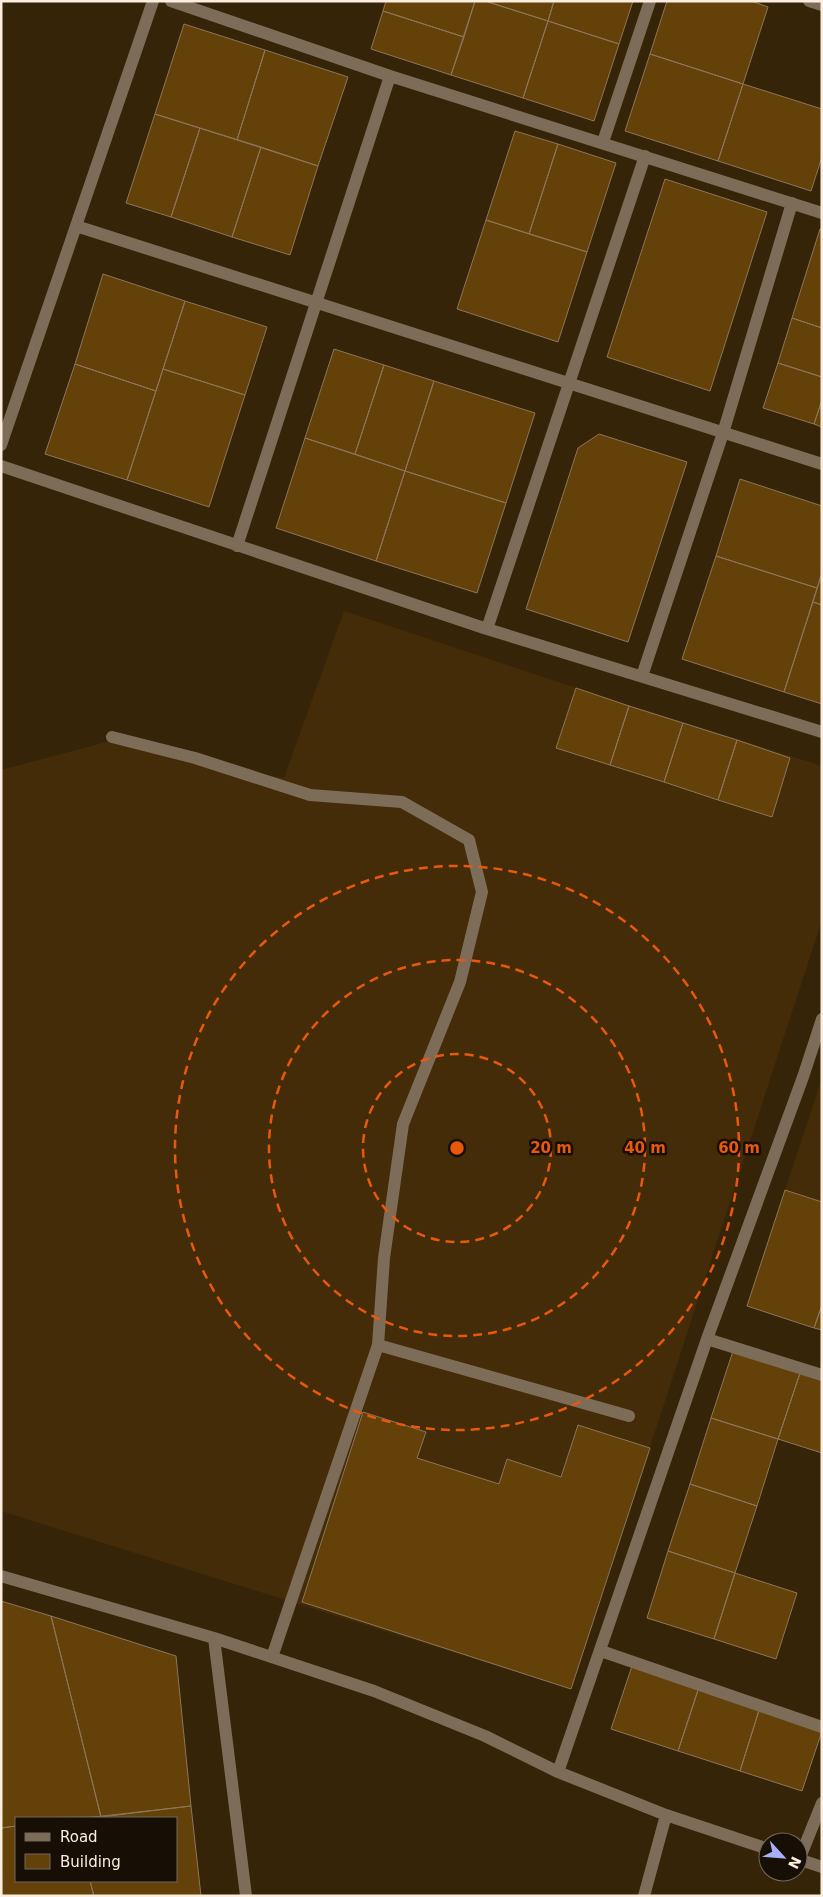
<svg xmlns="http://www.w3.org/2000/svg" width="823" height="1897" viewBox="0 0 823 1897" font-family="'DejaVu Sans',sans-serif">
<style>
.built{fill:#442c09}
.building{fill:#644109;stroke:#8c765a}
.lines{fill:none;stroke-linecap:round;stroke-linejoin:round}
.lane{stroke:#7d6d58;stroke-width:12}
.street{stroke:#7d6d58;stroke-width:12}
.ring{fill:none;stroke:#e8590c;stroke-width:2.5;stroke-dasharray:9 6}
.centre{fill:#e8590c;stroke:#170f05;stroke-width:2.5}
.ring-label{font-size:15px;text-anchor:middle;font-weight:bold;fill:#e8590c;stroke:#170f05;stroke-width:5;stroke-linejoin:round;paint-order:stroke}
</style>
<rect width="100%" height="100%" fill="#362409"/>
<path class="built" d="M344 611 576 688 822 766V920L571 1689 1 1511V770L114 740 182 760 284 778Z
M822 1079V1202L785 1190Z"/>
<path class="building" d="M386 1H475L464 37 383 11Z
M475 1H485L548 21 523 98 451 75Z
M485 1H554L548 21Z
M554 1H633L619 44 548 21Z
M667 1H751L768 7 743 84 650 54Z
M383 11 464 37 451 75 371 49Z
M548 21 619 44 594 121 523 98Z
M184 24 265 50 237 140 155 114Z
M265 50 348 77 318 166 237 140Z
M650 54 743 84 718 161 625 131Z
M743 84 822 109V157L811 191 718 161Z
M155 114 200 128 171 217 126 203Z
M200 128 261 147 232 237 171 217Z
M515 131 558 144 529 234 486 220Z
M558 144 616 163 587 252 529 234Z
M261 147 318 166 290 255 232 237Z
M665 179 767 212 710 391 607 357Z
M486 220 587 252 558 342 457 309Z
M820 229H822V328L792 318Z
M103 274 185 301 156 391 75 364Z
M185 301 267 327 245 395 163 369Z
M792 318 822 328V377L778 363Z
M334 349 384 365 355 454 305 438Z
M778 363 822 377V400L814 424 763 408Z
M75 364 156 391 127 480 45 454Z
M384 365 434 381 405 471 355 454Z
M163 369 245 395 209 507 127 480Z
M434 381 535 413 506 503 405 471Z
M822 400V427L814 424Z
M599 434 687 462 628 642 526 609 578 448Z
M305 438 405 471 376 561 276 528Z
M405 471 506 503 477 593 376 561Z
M740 479 822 506V573L817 588 716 556Z
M716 556 817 588 784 692 682 659Z
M822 573V605L813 602Z
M813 602 822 605V704L784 692Z
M576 688 629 706 610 765 556 748Z
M629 706 683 723 664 782 610 765Z
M683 723 737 740 718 800 664 782Z
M737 740 790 758 772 817 718 800Z
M785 1190 822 1202V1305L814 1328 747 1306Z
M822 1305V1330L814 1328Z
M733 1351 800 1373 778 1439 711 1418Z
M800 1373 822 1379V1453L778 1439Z
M363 1412 426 1432 417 1458 499 1484 507 1459 561 1477 578 1425 650 1448 571 1689 302 1602Z
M711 1418 778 1439 757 1506 690 1484Z
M690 1484 757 1506 735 1573 668 1551Z
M668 1551 735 1573 714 1639 647 1618Z
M735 1573 797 1593 776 1659 714 1639Z
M1 1601 51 1616 101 1817 16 1818V1826L1 1828Z
M51 1616 176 1656 191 1806 101 1817Z
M633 1663 700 1684 678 1751 611 1729Z
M700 1684 761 1704 740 1771 678 1751Z
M761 1704 822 1731 802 1791 740 1771Z
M191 1806 201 1896H94L90 1881H176V1818H85Z
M16 1826V1881H90L94 1896H2L1 1828Z"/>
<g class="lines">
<path class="lane" d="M112 737 195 758 310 795 402 802 469 840 482 892 460 982 403 1124 384 1258 378 1345 272 1657
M378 1345 629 1416"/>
<path class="street" d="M171 1 390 76 822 213
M809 1 822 5
M603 142 650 1
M76 226 822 464
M1 445 153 1
M1 466 487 629 822 732
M237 546 390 76
M487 629 645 156
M642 676 723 433 792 203
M707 1339 822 1375
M1 1576 214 1638 374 1691 485 1736 558 1772 666 1815 768 1849
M214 1638 246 1896
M601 1651 822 1727
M558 1772 707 1339 803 1077 822 1019
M798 1859 822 1867
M799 1860 822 1803
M644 1896 666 1815"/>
</g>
<g class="ring">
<circle cx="457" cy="1148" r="94"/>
<circle cx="457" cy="1148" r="188"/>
<circle cx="457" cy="1148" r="282"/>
</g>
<circle cx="457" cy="1148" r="8" class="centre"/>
<g class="ring-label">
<text x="551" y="1153">20 m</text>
<text x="645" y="1153">40 m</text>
<text x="739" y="1153">60 m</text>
</g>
<rect width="823" height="1897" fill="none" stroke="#fbeedf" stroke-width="5"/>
<rect x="15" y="1817" width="162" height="65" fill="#170f05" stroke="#72685c"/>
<rect x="25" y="1833" width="25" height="8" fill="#7d6d58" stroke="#72685c"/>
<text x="60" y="1842" font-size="15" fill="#fbeedf">Road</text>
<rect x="25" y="1854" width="25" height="15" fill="#644109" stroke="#72685c"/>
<text x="60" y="1867" font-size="15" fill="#fbeedf">Building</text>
<g transform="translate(783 1857) rotate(116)"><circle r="24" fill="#170f05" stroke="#72685c"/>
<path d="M0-4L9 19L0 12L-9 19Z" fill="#a7b0fc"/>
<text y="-8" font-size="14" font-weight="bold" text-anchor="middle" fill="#fbeedf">N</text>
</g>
</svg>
